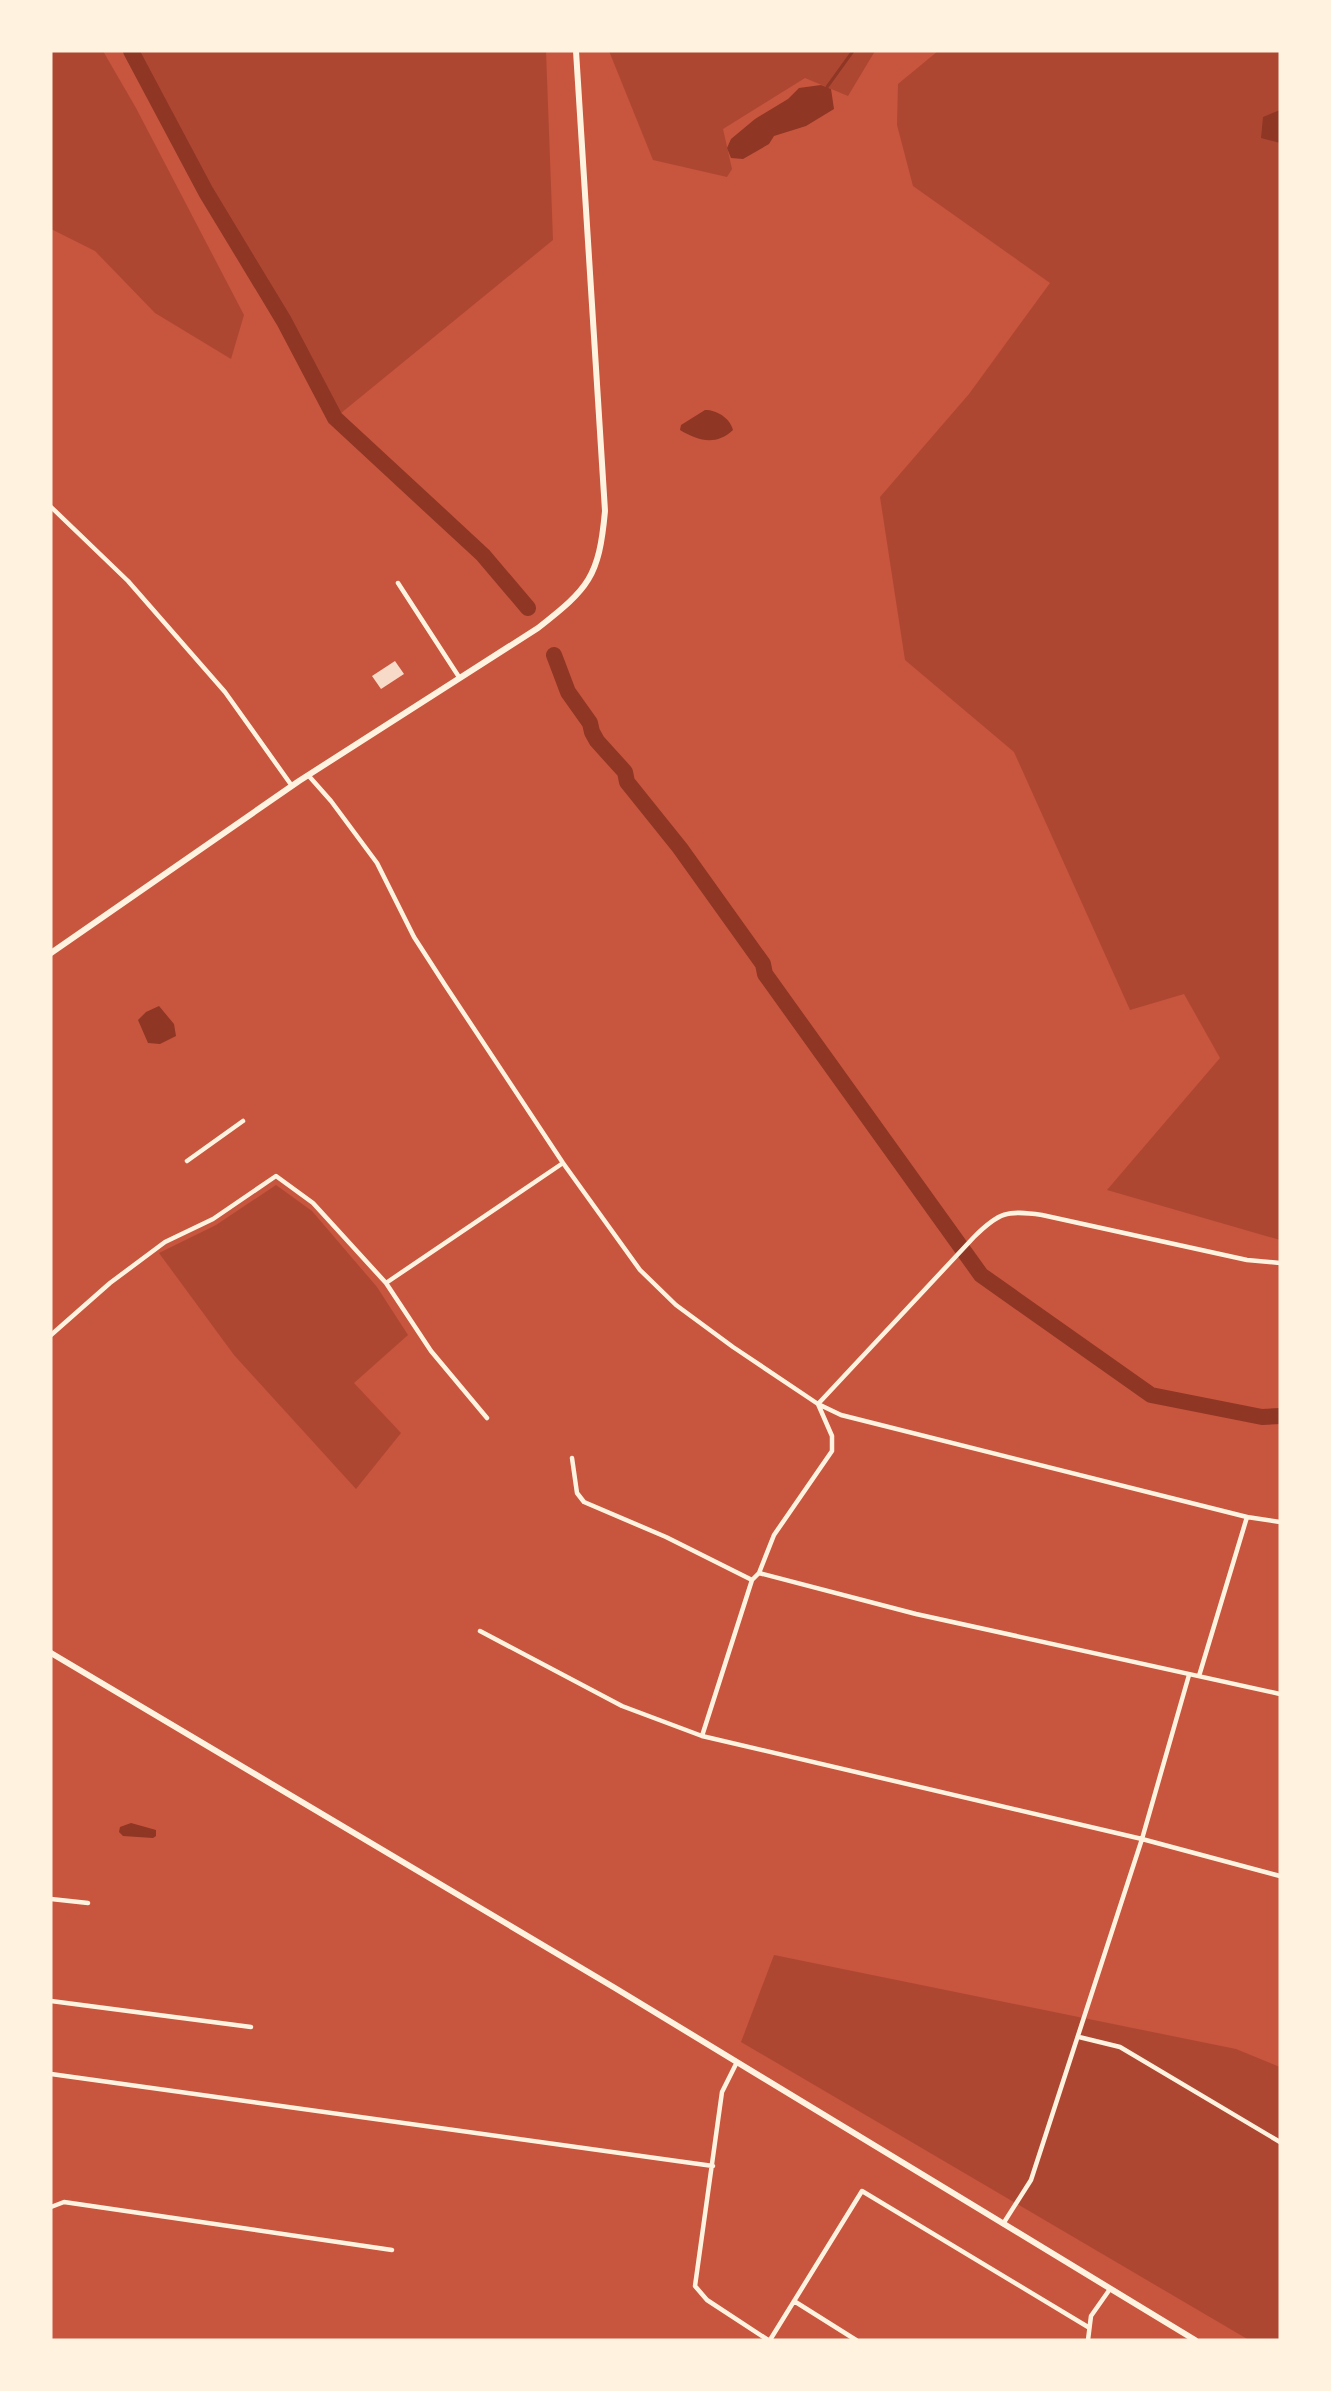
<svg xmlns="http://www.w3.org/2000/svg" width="1331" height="2391" viewBox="0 0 1331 2391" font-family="'Fira Sans Condensed',sans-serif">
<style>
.green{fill:#ae4732}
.water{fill:#8f3625}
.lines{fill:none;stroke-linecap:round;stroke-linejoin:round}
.stream{stroke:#8f3625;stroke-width:3}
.river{stroke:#8f3625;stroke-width:16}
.building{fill:#f7dbc8}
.minor{stroke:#fff3e0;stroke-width:4.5}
.secondary{stroke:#fff3e0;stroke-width:6}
</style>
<rect width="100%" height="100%" fill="#c8553d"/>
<path class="green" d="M51 51H103L136 108 244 315 231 359 155 313 95 251 51 229Z
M131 51H546L553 240 335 418 284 321 206 192Z
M609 51H875L848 96 805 78 723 129 732 169 727 177 653 160Z
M938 51H1280V1240L1107 1190 1220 1058 1184 994 1130 1010 1014 752 905 660 880 497 969 394 1050 283 913 186 897 125 898 84Z
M276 1185 312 1211 377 1287 408 1335 354 1383 401 1433 356 1489 234 1355 159 1253 216 1225Z
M774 1955 1236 2049 1280 2067V2340H1249L741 2042Z"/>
<path class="water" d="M821 85 831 89 834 109 806 126 774 136 769 144 743 159 731 158 727 148 731 139 755 119 788 99 799 88Z
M1280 110V143L1261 138 1263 117Z
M705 410C717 410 730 418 733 430 716 446 698 441 680 430L681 425Z
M159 1006 174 1024 176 1036 160 1044 148 1043 138 1020 146 1012Z
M131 1823 156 1830V1836L153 1838 123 1836 119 1832 120 1827Z"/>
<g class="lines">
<path class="stream" d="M827 87 853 51"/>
<path class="river" d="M131 51 206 192 284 321 335 418 483 555 528 608
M554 655 568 692 590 723 592 732 597 741 625 772 627 782 680 848 763 964 765 974 981 1275 1151 1395 1262 1417 1280 1416"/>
</g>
<path class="building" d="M395 661 404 674 381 689 372 676Z"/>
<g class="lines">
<path class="minor" d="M51 507 128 581 225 692 292 786
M398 583 459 677
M308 775 331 801 377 863 414 937 445 985 563 1163 640 1270 676 1305 733 1347 818 1404 841 1415 1247 1517 1280 1522
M187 1161 243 1121
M386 1283 563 1163
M51 1335 110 1283 165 1242 213 1219 276 1176 313 1203 386 1283 431 1351 487 1418
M818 1404 974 1237C999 1212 1007 1210 1042 1215L1247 1260 1280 1263
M572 1458 577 1493 584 1502 666 1537 752 1580
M759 1573 774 1535 832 1451V1436L818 1404
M480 1631 622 1706 702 1736 1142 1839 1280 1876
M1199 1676 1247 1517
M702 1736 752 1580 759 1573 916 1614 1280 1694
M51 1899 88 1903
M51 2001 251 2027
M1079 2037 1120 2047 1280 2142
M737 2062 722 2092 695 2286 707 2300 768 2340
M51 2074 713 2166
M51 2207 64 2202 392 2250
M1003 2224 1031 2180 1142 1839 1189 1675
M794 2301 856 2340
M770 2340 862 2191 1088 2327
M1088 2340 1091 2316 1110 2289"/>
<path class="secondary" d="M51 953 299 781 538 628C589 588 599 577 605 511L576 51
M51 1653 615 1988 1195 2340"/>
</g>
<rect width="1331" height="2391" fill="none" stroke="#fff3e0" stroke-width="105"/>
</svg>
